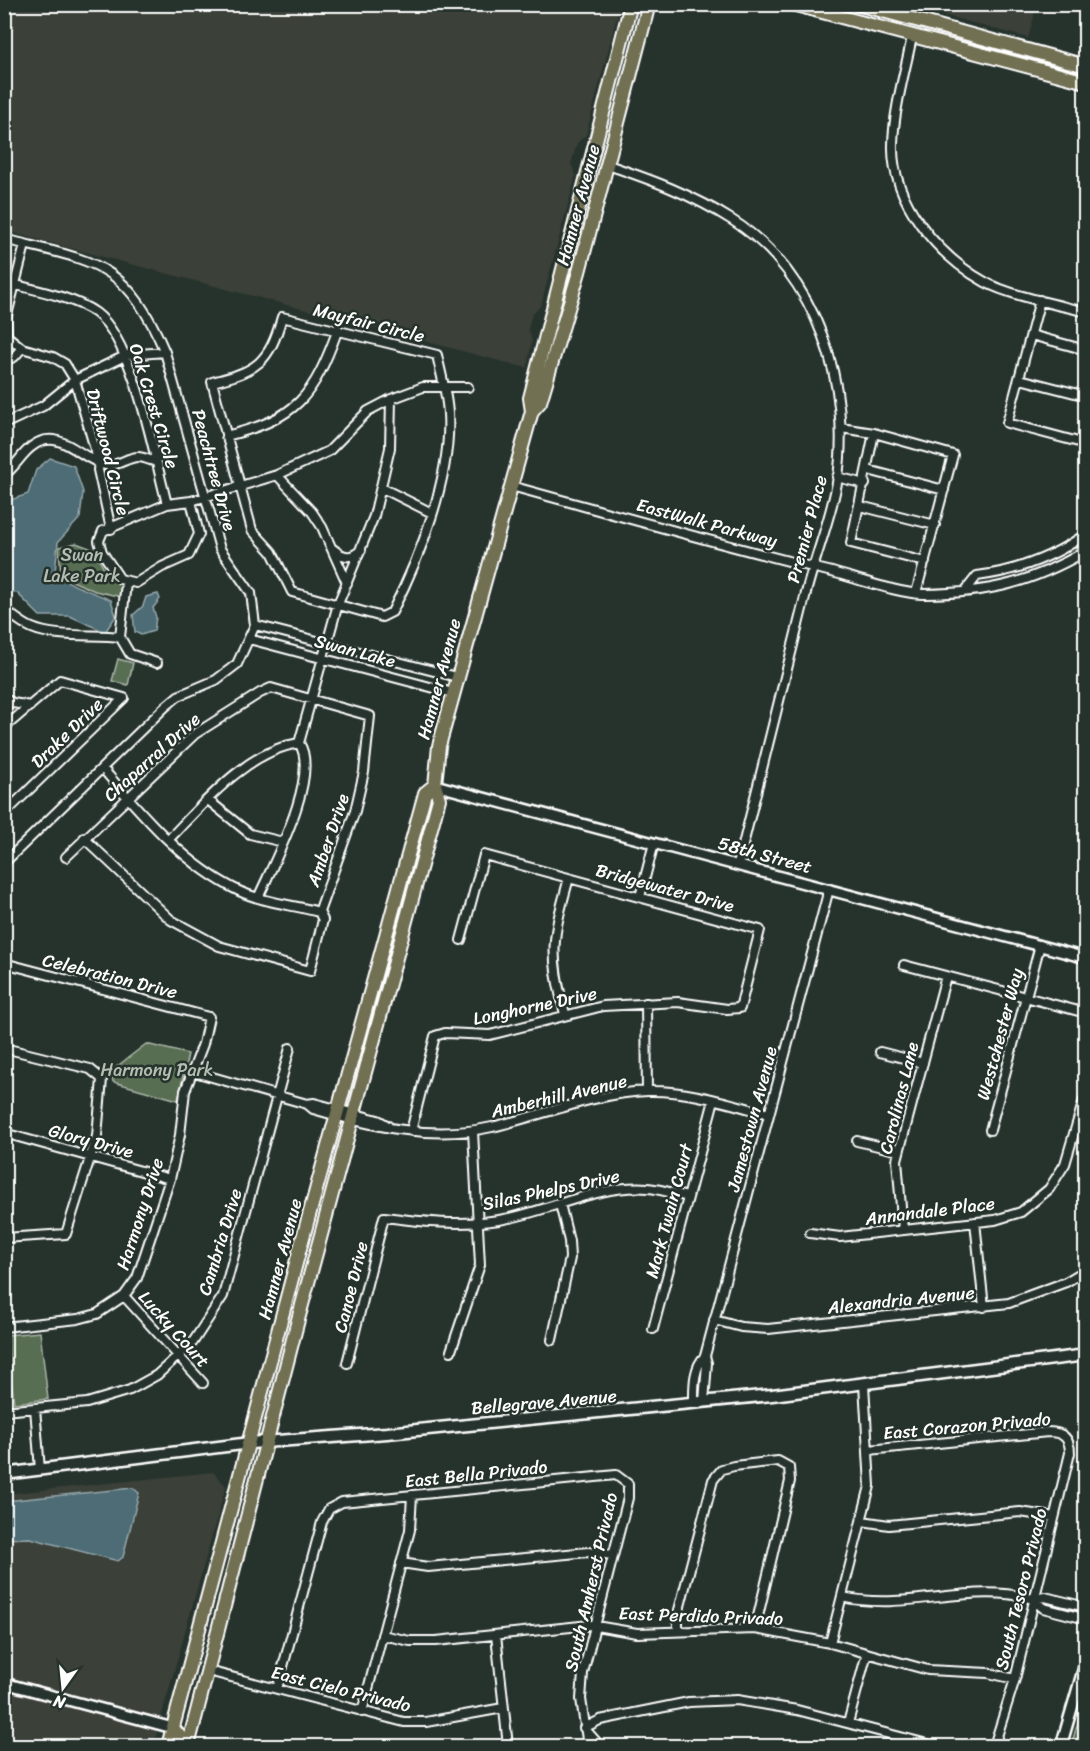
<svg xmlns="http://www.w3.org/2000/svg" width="1090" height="1751" viewBox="0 0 1090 1751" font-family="Sriracha,sans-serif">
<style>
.built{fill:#3b4039}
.green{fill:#586e53;stroke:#acb6a9;stroke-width:1.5}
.water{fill:#4e6c75;stroke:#95a7ac;stroke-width:1.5}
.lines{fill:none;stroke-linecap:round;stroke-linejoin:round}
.minor-casing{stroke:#fff;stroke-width:12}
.tertiary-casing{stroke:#fff;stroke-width:14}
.secondary-casing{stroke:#fff;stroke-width:15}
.primary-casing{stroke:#fff;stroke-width:16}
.minor{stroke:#26332d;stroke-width:8}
.tertiary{stroke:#26332d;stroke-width:9}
.secondary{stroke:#26332d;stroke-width:10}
.primary{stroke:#716f52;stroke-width:12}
.labels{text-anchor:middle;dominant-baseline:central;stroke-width:5;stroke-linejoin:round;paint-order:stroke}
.street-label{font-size:18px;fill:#fff;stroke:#26332d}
.park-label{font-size:18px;fill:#b4beb2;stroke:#26332d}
</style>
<rect width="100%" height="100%" fill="#26332d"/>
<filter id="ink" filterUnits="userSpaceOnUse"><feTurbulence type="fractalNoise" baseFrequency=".0167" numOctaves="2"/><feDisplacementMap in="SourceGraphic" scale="12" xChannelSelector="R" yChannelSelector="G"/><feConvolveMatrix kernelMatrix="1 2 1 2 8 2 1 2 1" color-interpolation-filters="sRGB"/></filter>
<g filter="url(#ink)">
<path class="built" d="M4 5H620L586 135 577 143 571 164 576 175 541 305 532 314 528 328 532 341 527 368 5 231Z
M907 5H1037L1028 38Z
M213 1472 226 1486 153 1746H5V1494Z"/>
<path class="green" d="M76 543 95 550 106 574 122 584V597L95 591 61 576 59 547Z
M118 659 133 663 128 685 112 681Z
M146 1044 188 1054 178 1100 113 1082 111 1071Z
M40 1332 48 1399 14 1403 6 1335Z
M1085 1697V1746H1071Z"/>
<path class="water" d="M50 458 74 466 83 492 80 518 58 542 55 573C72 587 91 591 111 600L116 616 105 632 70 616H40L17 593 5 589V502L28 494 36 470Z
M158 594 160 599 153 608 156 617 154 631 141 635 135 632 133 615 143 606 146 597Z
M133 1488 139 1493 123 1557 118 1561 30 1538 5 1539V1501Z"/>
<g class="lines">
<g class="minor-casing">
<path id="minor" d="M1085 4 1086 5
M912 37C905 72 894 108 893 144 891 201 938 256 985 282 1008 295 1059 305 1086 312
M608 165C652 180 691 194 732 220 817 273 853 387 837 483 830 521 814 559 805 597 783 686 760 776 738 865
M4 239C94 262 125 259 165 352L220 549 251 593 255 625 237 664 216 680 178 696 165 707 4 863
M25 245 6 319 7 336 22 348 53 357 65 364 75 380 99 463 98 470 111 529
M4 282C31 289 75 297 96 313 134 341 154 456 167 504
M1040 300 1007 423 1086 444
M282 317 437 355C441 374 447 394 448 414 452 476 420 557 392 612L382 617 292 592 272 552 252 530 212 382C257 371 269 363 282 317Z
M1031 335 1086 350
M4 361 14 357 22 348
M1020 379 1086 396
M4 424 43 406 75 380 127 355 165 352
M841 428 874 433 851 543 925 562
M874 433 953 455 916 593
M226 436C298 418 313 397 338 329
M868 470 944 490
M4 475C16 467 22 452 34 445 61 427 82 461 106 465 117 467 127 457 138 457 143 457 150 460 156 462
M277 475 312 512 322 527 347 583
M837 477 865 484
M511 486C617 515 722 545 828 571 852 577 903 595 925 594 989 593 1031 583 1086 551
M382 488 432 513
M191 501 277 475 329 451 368 411 391 399 423 387H468
M191 501 199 534 189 555 162 567 136 583 120 579 102 552 99 541 103 531 167 504Z
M860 506 935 525
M333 549C344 558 351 559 361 550
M126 583 120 637 130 654 157 663
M966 590 977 576C1017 571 1052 558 1086 534
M4 610C14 616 22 624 32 628 55 638 94 634 120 637
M255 625 457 677
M249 639 453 693
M4 698 13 703 30 706
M4 728 60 680 124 698 4 814
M103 769C142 814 184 865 239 891 262 902 293 905 319 912
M208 800 250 834 283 842
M169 839C204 803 247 751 299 743
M66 857 195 734 260 693 271 688 370 716 364 772 355 811 319 912 323 920 310 971 219 946 171 920 84 838
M259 896C273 864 321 775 299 743L338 604 374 516 390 448 391 399
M640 897 654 843
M4 963 209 1017 203 1044 185 1091 180 1135 170 1179 137 1278 124 1296 97 1314 78 1319 4 1327
M904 965 1086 1013
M646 1003 647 1091
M565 1014C549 952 552 939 569 878
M4 1048 90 1069 102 1079 97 1136 66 1234 4 1238
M880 1052 923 1063
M191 1071 307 1104 314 1103 378 1120 388 1126
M307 1104 313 1109C371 1126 431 1141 492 1127 544 1115 595 1093 648 1091 689 1090 730 1104 769 1114
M990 1130 1040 945
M411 1131 435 1036 445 1033 490 1035 603 1006 678 1002 727 1009 740 1008 760 930 484 855 461 940
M4 1133 170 1179
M857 1141 899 1151
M975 1222 984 1307
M903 1230 897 1160 946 976
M810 1233 840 1237 995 1220 1021 1212 1049 1189 1065 1164 1086 1093
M124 1296 203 1383
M714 1320 741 1327 768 1329 1009 1303 1066 1282 1086 1270
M653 1329 714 1100
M552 1340 570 1258 569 1241 560 1204
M451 1351 480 1265 473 1131
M347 1363 384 1217C423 1222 460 1226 499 1220 549 1212 597 1184 648 1188 661 1189 675 1194 688 1197
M704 1402 707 1363 705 1356 829 889
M694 1403C694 1387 693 1368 705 1356
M35 1408 40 1470
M4 1411 87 1403 130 1390 157 1375 193 1342 223 1296 290 1048
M869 1450 1048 1432C1063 1432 1070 1438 1070 1453L1015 1679 994 1746
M862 1521 889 1525 1020 1512 1054 1517
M401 1563 428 1567 588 1552 613 1555
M842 1597C907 1612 973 1581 1033 1599
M1086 1607 1045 1597 1033 1599 1043 1608 1086 1619
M678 1631V1614L713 1480 722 1469 734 1466 778 1461 789 1467 790 1481 755 1629
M382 1635 410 1641H436L590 1625 637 1633 755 1629 830 1643 928 1670 988 1673 1015 1679
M496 1635 508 1746
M830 1643 870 1486 864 1384
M208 1671 404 1722H426L503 1708
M277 1689 322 1522 329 1509 342 1502 616 1475 628 1484V1498L583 1673 581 1699 588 1746
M362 1712 410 1530 412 1495
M848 1723 867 1653
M584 1728 600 1720 689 1702 737 1700 797 1710 935 1746
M585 1729 600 1746"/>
</g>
<g class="tertiary-casing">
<path id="tertiary" d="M435 785 1086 958
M4 1683 173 1728
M1061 1746 1086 1660"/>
</g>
<g class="secondary-casing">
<path id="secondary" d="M4 1474 250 1443 387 1433 772 1395 1086 1355"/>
</g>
<g class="primary-casing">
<path id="primary" d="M792 4 1086 82
M857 4 1086 66
M532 411 540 402 579 272 649 4
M173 1728 181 1738 179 1746
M168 1746 299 1252 425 793 435 785
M188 1746 299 1316 439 799 435 785 439 746 532 411 530 398 631 4"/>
</g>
<use href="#minor" class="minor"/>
<use href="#tertiary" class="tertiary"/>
<use href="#secondary" class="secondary"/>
<use href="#primary" class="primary"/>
</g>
</g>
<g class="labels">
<g class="street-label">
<text transform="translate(578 205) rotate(-75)">Hamner Avenue</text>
<text transform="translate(369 323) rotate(14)">Mayfair Circle</text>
<text transform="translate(154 406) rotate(73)">Oak Crest Circle</text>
<text transform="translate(108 452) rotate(76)">Driftwood Circle</text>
<text transform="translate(214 470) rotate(75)">Peachtree Drive</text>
<text transform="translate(707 523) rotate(15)">EastWalk Parkway</text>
<text transform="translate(807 529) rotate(-75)">Premier Place</text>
<text transform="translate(355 651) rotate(15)">Swan Lake</text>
<text transform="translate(439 679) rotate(-75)">Hamner Avenue</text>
<text transform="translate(67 733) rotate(-44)">Drake Drive</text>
<text transform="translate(152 757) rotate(-42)">Chaparral Drive</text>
<text transform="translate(328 840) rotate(-71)">Amber Drive</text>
<text transform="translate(765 855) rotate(15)">58th Street</text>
<text transform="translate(665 888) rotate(15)">Bridgewater Drive</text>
<text transform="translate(110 976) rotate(14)">Celebration Drive</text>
<text transform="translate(535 1006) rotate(-12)">Longhorne Drive</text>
<text transform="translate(1000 1034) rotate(-75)">Westchester Way</text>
<text transform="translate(559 1096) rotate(-13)">Amberhill Avenue</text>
<text transform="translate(899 1098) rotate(-76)">Carolinas Lane</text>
<text transform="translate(752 1119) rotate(-75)">Jamestown Avenue</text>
<text transform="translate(91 1141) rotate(15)">Glory Drive</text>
<text transform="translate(551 1190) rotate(-12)">Silas Phelps Drive</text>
<text transform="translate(669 1211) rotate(-75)">Mark Twain Court</text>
<text transform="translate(930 1211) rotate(-7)">Annandale Place</text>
<text transform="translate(140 1214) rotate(-72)">Harmony Drive</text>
<text transform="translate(220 1242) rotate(-73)">Cambria Drive</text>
<text transform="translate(280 1259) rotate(-75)">Hamner Avenue</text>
<text transform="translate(351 1287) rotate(-76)">Canoe Drive</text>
<text transform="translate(901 1300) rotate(-6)">Alexandria Avenue</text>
<text transform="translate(174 1329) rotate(48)">Lucky Court</text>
<text transform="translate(544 1402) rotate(-5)">Bellegrave Avenue</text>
<text transform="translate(967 1426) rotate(-5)">East Corazon Privado</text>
<text transform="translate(476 1474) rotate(-6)">East Bella Privado</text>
<text transform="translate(591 1582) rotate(-77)">South Amherst Privado</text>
<text transform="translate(1021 1589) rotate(-76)">South Tesoro Privado</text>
<text transform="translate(701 1616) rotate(2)">East Perdido Privado</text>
<text transform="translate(341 1689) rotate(14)">East Cielo Privado</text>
</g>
<g class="park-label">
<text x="82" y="555">Swan<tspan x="82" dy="21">Lake Park</tspan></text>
<text x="157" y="1070">Harmony Park</text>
</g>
</g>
<rect width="1090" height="1751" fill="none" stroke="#26332d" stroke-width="24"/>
<rect x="12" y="12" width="1066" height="1727" fill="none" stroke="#fff" stroke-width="2" filter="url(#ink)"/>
<g transform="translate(63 1688) rotate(195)" stroke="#26332d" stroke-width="4.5" paint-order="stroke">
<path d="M0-4.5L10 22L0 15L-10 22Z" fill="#ffffff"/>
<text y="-9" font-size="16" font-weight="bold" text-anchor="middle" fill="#ffffff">N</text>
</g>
</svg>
